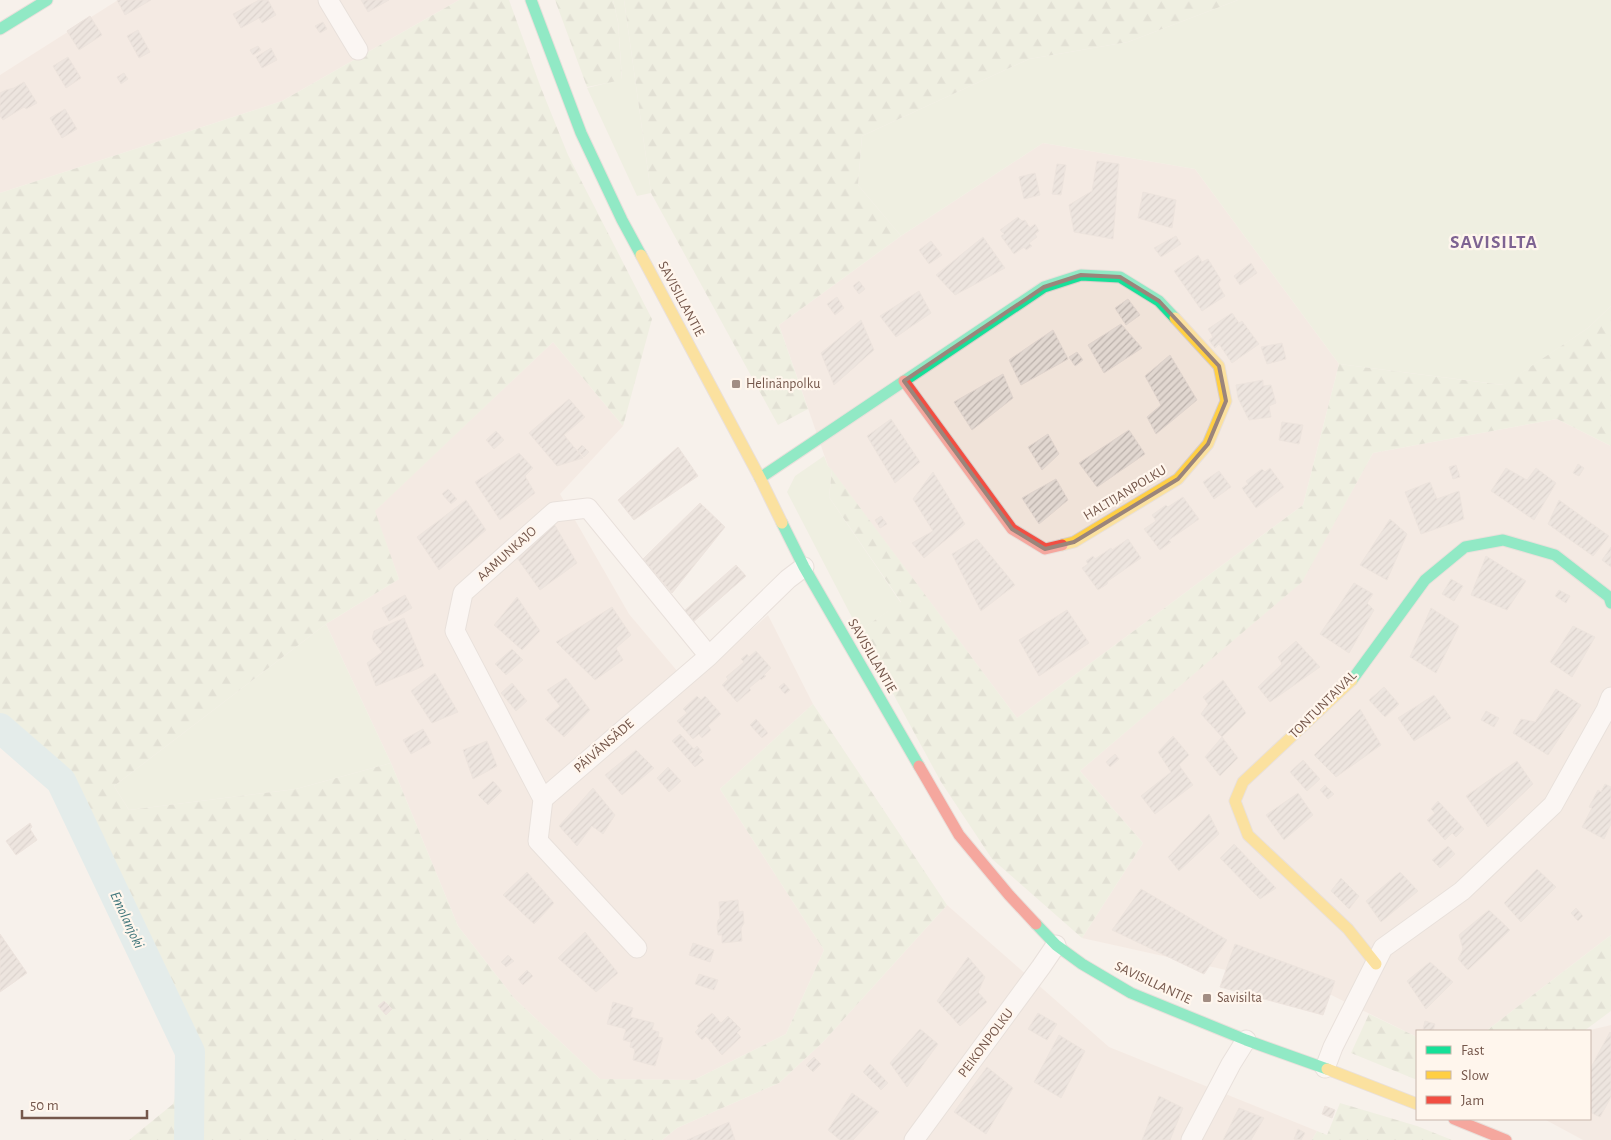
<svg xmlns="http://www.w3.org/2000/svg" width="1611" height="1140" viewBox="0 0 1611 1140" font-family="'Alegreya Sans',sans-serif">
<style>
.residential{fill:#f0e3d9}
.grass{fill:#e5edd6}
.forest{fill:url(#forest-firs)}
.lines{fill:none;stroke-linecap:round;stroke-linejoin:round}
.river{stroke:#cde7e8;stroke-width:30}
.building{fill:url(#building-hatch);stroke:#e0d4cd}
.street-casing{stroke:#d6cdc8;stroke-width:21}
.fast-casing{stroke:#d7cdc8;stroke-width:13}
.slow-casing{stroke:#d7cdc8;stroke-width:13}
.jam-casing{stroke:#d7cdc8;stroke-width:13}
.street{stroke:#fefdfc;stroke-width:19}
.fast{stroke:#16e098;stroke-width:11}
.slow{stroke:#ffcf43;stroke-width:11}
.jam{stroke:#f24e42;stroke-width:11}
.marked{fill:none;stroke:#9b857b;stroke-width:4;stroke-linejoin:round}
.poi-dot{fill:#a28d83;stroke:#fff6ed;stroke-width:2}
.labels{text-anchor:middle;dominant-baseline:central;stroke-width:4.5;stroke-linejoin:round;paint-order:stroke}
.street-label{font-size:14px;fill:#75574b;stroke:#fff6ed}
.poi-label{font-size:14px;fill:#75574b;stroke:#fff6ed;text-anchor:start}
.water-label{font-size:15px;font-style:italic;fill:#3f757a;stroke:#fff6ed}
.district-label{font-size:19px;font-weight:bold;letter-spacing:1px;fill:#7e6392;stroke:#fff6ed}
</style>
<defs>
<pattern id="forest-firs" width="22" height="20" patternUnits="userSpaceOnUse" patternTransform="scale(1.25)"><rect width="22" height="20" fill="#e5edd6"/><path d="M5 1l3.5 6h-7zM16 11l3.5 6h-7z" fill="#c8cdb9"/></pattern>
<pattern id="building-hatch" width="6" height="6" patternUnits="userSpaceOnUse" patternTransform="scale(1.25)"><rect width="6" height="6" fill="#e1d7d0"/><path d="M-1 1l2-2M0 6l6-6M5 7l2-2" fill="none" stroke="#bbb1ab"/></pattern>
</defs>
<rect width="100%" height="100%" fill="#f7f1eb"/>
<path class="residential" d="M118 0H459L282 101 0 193V75Z
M1043 143 1195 169 1339 364 1303 505 1017 718 828 466 779 325 901 236Z
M553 342 623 426 560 494 629 614 689 685 768 615 813 704 720 789 824 950 786 1034 694 1080 600 1079 514 998 458 926 391 763 326 624 399 579 374 511Z
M1557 419 1611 446V935L1486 1031H1417V1037L1325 992 1082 938 1143 843 1080 771 1301 582 1373 453Z
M947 905 1109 1047 1317 1131 1312 1140H662L677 1128 779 1083 823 1042Z
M1611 1025V1140H1583L1544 1119H1590V1031H1586Z"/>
<path class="grass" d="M613 0H624L651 193 637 196 587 88 622 79 618 22Z
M1238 0H1611V306L1588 328 1504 385 1339 364 1195 169 1043 143 901 236 858 185 862 136 1029 59 1128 42Z
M824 456 828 466 832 470 829 497 901 603 859 631 787 492 795 476Z
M326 624 391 763 296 789 129 810 114 786Z"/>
<path class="forest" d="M459 0H509L541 88 568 155 652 319 623 426 553 342 375 511 399 579 326 624 114 786 129 810 296 789 391 763 458 926 514 998 600 1079 694 1080 786 1034 824 950 720 789 813 704 947 905 823 1042 779 1083 677 1128 662 1140H129L173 1104 190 1052 61 781 0 728V193L282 101Z
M555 0H613L618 22 622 80 587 87Z
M624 0H1238L1128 42 1029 59 862 136 858 185 901 236 779 325 808 409 778 425 651 193Z
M1611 306V446L1557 419 1373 453 1302 582 1080 771 1143 843 1082 938 992 859 941 782 859 631 901 602 829 497 832 470 1017 718 1303 505 1339 364 1503 385 1588 328Z
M1611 935V1011L1584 1031H1486Z
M1369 1014 1417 1037V1080L1351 1053Z
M1340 1103 1417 1126 1452 1140H1312L1317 1131 1327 1135Z"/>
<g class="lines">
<path class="river" d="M0 728 61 781 190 1052 189 1140"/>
</g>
<path class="building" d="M117 0H151L125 15Z
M259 0H268L276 15 262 23 259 18 241 28 233 14Z
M361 0H389L368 12Z
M90 16 102 35 79 50 67 31Z
M323 22 327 29 320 33 315 26Z
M138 30 150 52 139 58 127 36Z
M258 46 261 50 253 55 250 50Z
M271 48 277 60 262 68 256 57Z
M68 57 81 78 66 88 53 66Z
M124 73 128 79 121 84 117 77Z
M24 82 37 103 26 109 24 107 3 120 0 116V93L6 90 14 88Z
M65 109 77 129 62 138 50 118Z
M1097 161 1119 164 1113 239 1074 232 1069 205 1092 191Z
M1057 164 1066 165 1061 195 1052 194Z
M1035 173 1040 195 1024 199 1019 177Z
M1143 192 1176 200 1172 228 1138 218Z
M1018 217 1022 221 1025 220 1030 228 1035 224 1039 231 1035 234 1037 237 1029 243 1032 246 1026 250 1024 247 1014 254 1001 236 1004 234 1000 230Z
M1176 236 1181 244 1161 257 1154 248Z
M983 237 1005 268 955 295 936 275Z
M931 241 942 255 929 264 919 250Z
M1198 255 1202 262 1208 259 1221 280 1218 284 1225 296 1202 311 1174 271Z
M1251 263 1257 273 1240 285 1234 276Z
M859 281 865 289 859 294 853 286Z
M919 291 931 313 896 337 880 316Z
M837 297 844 308 835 315 827 304Z
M1128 299 1140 315 1126 325 1115 308Z
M1232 313 1239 323 1242 321 1259 344 1232 363 1219 344 1215 348 1209 340 1213 337 1208 329Z
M861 320 874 350 834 385 821 353Z
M1121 324 1142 348 1104 373 1088 345Z
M1053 330 1068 359 1021 385 1009 360Z
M1282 343 1286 359 1267 364 1261 347Z
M1077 352 1083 360 1075 366 1069 357Z
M1170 355 1197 400 1156 434 1147 417 1161 405 1145 376Z
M1003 374 1013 398 972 430 954 402Z
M1263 380V386L1271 385 1276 403 1269 406 1271 417 1249 420 1238 398 1236 385Z
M569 399 585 417 564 435 583 458 557 466 529 433Z
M891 419 920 462 895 483 867 436Z
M1282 422 1303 425 1299 444 1279 440Z
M1129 430 1145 454 1097 487 1079 463Z
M496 431 504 440 494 449 486 440Z
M1048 434 1059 454 1042 470 1028 447Z
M582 445 589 452 584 457 577 450Z
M678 447 698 476 634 520 618 500Z
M519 453 533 468 525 476 535 493 500 520 475 482Z
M1578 464 1584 468 1579 476 1573 473Z
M1456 465 1460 477 1453 479 1449 467Z
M1270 468 1284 487 1256 508 1242 488 1248 484 1246 481 1262 469 1265 472Z
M1506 468 1527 480 1536 468 1556 483 1534 520 1491 491Z
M1219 471 1231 487 1214 499 1203 482Z
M933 472 965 524 924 558 912 543 933 531 913 499Z
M1056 479 1068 500 1039 524 1022 498Z
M1430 482 1437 499 1459 491 1464 519 1421 534 1405 492Z
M448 489 457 499 451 504 442 494Z
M1183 497 1199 519 1169 540 1171 542 1160 550 1144 529 1156 521 1152 515 1166 505 1168 507Z
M466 500 486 530 439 570 417 537Z
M1559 500 1609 536 1593 556 1548 524Z
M700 503 725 527 672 593 643 559Z
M881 516 887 524 880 528 875 520Z
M1390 519 1407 534 1387 580 1360 565Z
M553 522 577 563 540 590 515 555Z
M977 539 1015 585 981 611 952 554Z
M1128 539 1141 558 1108 581 1107 584 1098 590 1082 568 1088 564 1086 561 1093 556 1095 559 1111 548 1112 550Z
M1611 547V567L1602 560Z
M1486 556 1526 581 1507 610 1471 595Z
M736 565 746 576 692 623 683 612Z
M1451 579 1463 586 1454 601 1442 594Z
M1354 583 1373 594 1367 603 1374 610 1349 653 1320 634Z
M1559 590 1570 596 1566 603 1555 596Z
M405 595 412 608 389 621 382 608Z
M517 597 540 631 522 650 494 625Z
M612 607 631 635 616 648 623 660 595 680 556 642Z
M1431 608 1459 626 1436 673 1410 657Z
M1067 610 1089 643 1039 676 1019 640Z
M404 618 424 666 376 686 367 663 382 652 372 639 374 631Z
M1573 626 1595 637 1572 677 1550 662Z
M1296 641 1320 667 1270 702 1258 687 1282 664 1278 657Z
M512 649 523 660 506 675 495 664Z
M756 651 771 668 764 675 766 676 761 680 760 679 749 688 751 690 737 702 722 685 728 679 726 677 744 662 741 659 747 654 749 657Z
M435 673 458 712 432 723 411 691Z
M566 678 590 710 564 737 545 719 560 706 547 690Z
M1223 680 1246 713 1222 737 1201 714 1208 704 1203 697Z
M512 683 527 701 516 711 501 693Z
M784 683 790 690 785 694 779 687Z
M1384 687 1399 704 1385 717 1369 700Z
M1556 689 1581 705 1548 755 1513 733 1521 719 1535 722Z
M1434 695 1451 718 1414 741 1398 718Z
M697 696 701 700 705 696 721 714 708 726 711 730 702 738 699 734 693 739 677 721 687 713 683 709Z
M1360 709 1381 745 1336 777 1314 755Z
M1486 711 1499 718 1494 727 1481 720Z
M756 719 768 733 762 738 750 725Z
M423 729 431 743 411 754 403 740Z
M680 734 694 749 697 746 702 752 699 755 704 760 695 767 672 741Z
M1173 736 1189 755 1179 765 1193 785 1155 814 1141 796 1171 772 1158 752Z
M1222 737 1238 758 1220 776 1205 757Z
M487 741 497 766 473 779 463 750Z
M636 750 654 768 622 795 605 775Z
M1115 754 1119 759 1110 767 1106 762Z
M1303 760 1320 779 1307 791 1290 772Z
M1517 761 1533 784 1488 827 1466 796Z
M668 767 681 781 669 792 657 778Z
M493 781 502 791 488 805 478 795Z
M1605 784 1611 787V824L1604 839 1582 827 1592 808 1589 807 1598 790 1601 792Z
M1325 785 1334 794 1328 799 1320 790Z
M593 788 615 815 603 834 592 826 577 846 559 826Z
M1298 793 1313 815 1284 840 1266 815Z
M1438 801 1464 829 1456 837 1452 833 1445 840 1427 820 1435 813 1431 809Z
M1209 814 1219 834 1179 871 1168 857Z
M30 823 32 827 30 829 37 840 16 855 6 841Z
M1234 844 1276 888 1260 899 1220 858Z
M1448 846 1455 854 1440 868 1432 860Z
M1537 869 1556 887 1521 922 1504 903Z
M527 872 554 903 534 924 503 895Z
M1400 872 1418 891 1381 922 1366 901Z
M1341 878 1359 896 1349 909 1331 891Z
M1141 889 1227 940 1204 974 1112 930Z
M738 900 739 912 743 911 744 923 741 928 742 941 722 943V935H718L717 926 718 920 720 919 719 902Z
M1576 908 1583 916 1578 921 1571 913Z
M1489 910 1510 930 1468 970 1458 959 1463 949 1459 935Z
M585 932 618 973 596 992 558 958Z
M0 934 27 973 0 992Z
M693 943 714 950 710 962 689 955Z
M1235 944 1335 981 1323 1015 1220 987Z
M508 955 514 961 506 967 501 962Z
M968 957 985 977 978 992 987 1002 960 1026 937 1001Z
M1430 962 1453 982 1426 1009 1407 981Z
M527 970 533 976 523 985 518 979Z
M699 974 718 980 714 990 695 984Z
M384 1001 392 1009 386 1015 378 1006Z
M613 1002 633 1008 630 1017 654 1023 652 1030 659 1032 658 1037 663 1038 655 1066 633 1060 635 1049 630 1047 631 1042 623 1040 626 1029 607 1024Z
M712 1013 721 1023 728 1016 741 1029 737 1033 741 1037 722 1055 706 1036 702 1040 695 1032 699 1028 697 1026Z
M1038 1013 1057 1024 1047 1040 1028 1029Z
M1425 1021 1435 1024 1433 1031 1423 1029Z
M920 1029 938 1044 907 1087 890 1063Z
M1610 1032 1611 1033V1097L1600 1117 1590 1112V1069Z
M1059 1035 1085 1051 1061 1098 1034 1082Z
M814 1057 821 1064 813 1072 806 1065Z
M870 1064 888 1083 881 1090 863 1072Z
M987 1067 1013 1088 986 1134 954 1112Z
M852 1093 879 1112 853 1140H840L828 1130Z
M1159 1096 1183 1108 1170 1140H1142Z
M1325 1106 1335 1110 1332 1118 1322 1114Z
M1239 1108 1264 1118 1251 1140H1223Z
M729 1122 735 1140H687Z
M1298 1129 1305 1133 1301 1140 1294 1139Z"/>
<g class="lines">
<g class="street-casing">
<path id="street" d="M328 0 358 50
M543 799 455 631 463 593 554 512 588 508 709 656
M637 948 538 841 543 799 709 656 788 579 804 567
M1325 1068 1333 1047 1383 948 1462 891 1553 805 1606 710 1611 697
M914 1140 1041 967 1056 945
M1191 1140 1231 1064 1246 1040"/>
</g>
<g class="fast-casing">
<path id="fast" d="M531 0 581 133 622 220 641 255
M0 29 47 0
M760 478 1044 287 1081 275 1120 277 1159 301 1175 318
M782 523 804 567 919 766
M1352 680 1425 580 1465 547 1503 540 1555 555 1609 597 1611 603
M1036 924 1056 945 1082 964 1131 993 1246 1040 1327 1069"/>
</g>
<g class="slow-casing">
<path id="slow" d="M641 255 760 478 782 523
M1062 545 1074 542 1178 479 1208 444 1226 401 1219 366 1175 318
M1352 680 1243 782 1235 801 1248 835 1348 929 1376 964
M1327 1069 1417 1104"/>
</g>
<g class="jam-casing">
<path id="jam" d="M904 381 1012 529 1045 549 1062 545
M919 766 959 835 1009 895 1036 924
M1454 1119 1506 1140"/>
</g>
<use href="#street" class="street"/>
<use href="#fast" class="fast"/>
<use href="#slow" class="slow"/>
<use href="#jam" class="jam"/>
</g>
<path d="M0 0H1611V1140H0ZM1081 275 1120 277 1159 301 1219 366 1226 401 1208 444 1178 479 1074 542 1045 549 1012 529 904 381 1044 287Z" fill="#f7f1eb" fill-opacity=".55" fill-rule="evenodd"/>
<path class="marked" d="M1081 275 1120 277 1159 301 1219 366 1226 401 1208 444 1178 479 1074 542 1045 549 1012 529 904 381 1044 287Z"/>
<g class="poi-dot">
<rect x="731" y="379" width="10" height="10" rx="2.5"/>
<rect x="1202" y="993" width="10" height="10" rx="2.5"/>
</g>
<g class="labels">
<g class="street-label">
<text transform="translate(681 299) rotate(62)">SAVISILLANTIE</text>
<text transform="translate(1125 493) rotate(-31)">HALTIJANPOLKU</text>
<text transform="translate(507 554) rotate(-42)">AAMUNKAJO</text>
<text transform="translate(872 656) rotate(60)">SAVISILLANTIE</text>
<text transform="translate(1323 705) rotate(-45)">TONTUNTAIVAL</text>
<text transform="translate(604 746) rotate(-41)">PÄIVÄNSÄDE</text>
<text transform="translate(1153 983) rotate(25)">SAVISILLANTIE</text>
<text transform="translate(986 1043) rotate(-53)">PEIKONPOLKU</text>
</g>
<g class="poi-label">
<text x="746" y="384">Helinänpolku</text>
<text x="1217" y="998">Savisilta</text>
</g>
<g class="water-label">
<text transform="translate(127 920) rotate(65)">Emolanjoki</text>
</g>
<g class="district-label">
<text x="1494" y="242">SAVISILTA</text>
</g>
</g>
<rect x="1416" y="1030" width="175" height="90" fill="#fff6ed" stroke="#c8b6ac"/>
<rect x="1426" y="1046" width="25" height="8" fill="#16e098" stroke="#c8b6ac"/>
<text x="1461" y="1055" font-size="15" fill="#75574b">Fast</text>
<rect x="1426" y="1071" width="25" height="8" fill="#ffcf43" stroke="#c8b6ac"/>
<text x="1461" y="1080" font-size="15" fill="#75574b">Slow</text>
<rect x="1426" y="1096" width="25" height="8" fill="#f24e42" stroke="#c8b6ac"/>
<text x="1461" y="1105" font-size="15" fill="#75574b">Jam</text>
<path d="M22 1110v8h125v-8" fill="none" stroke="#75574b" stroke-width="2.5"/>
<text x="30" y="1110" font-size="15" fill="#75574b" stroke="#fff6ed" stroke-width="4" paint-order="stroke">50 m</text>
</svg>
